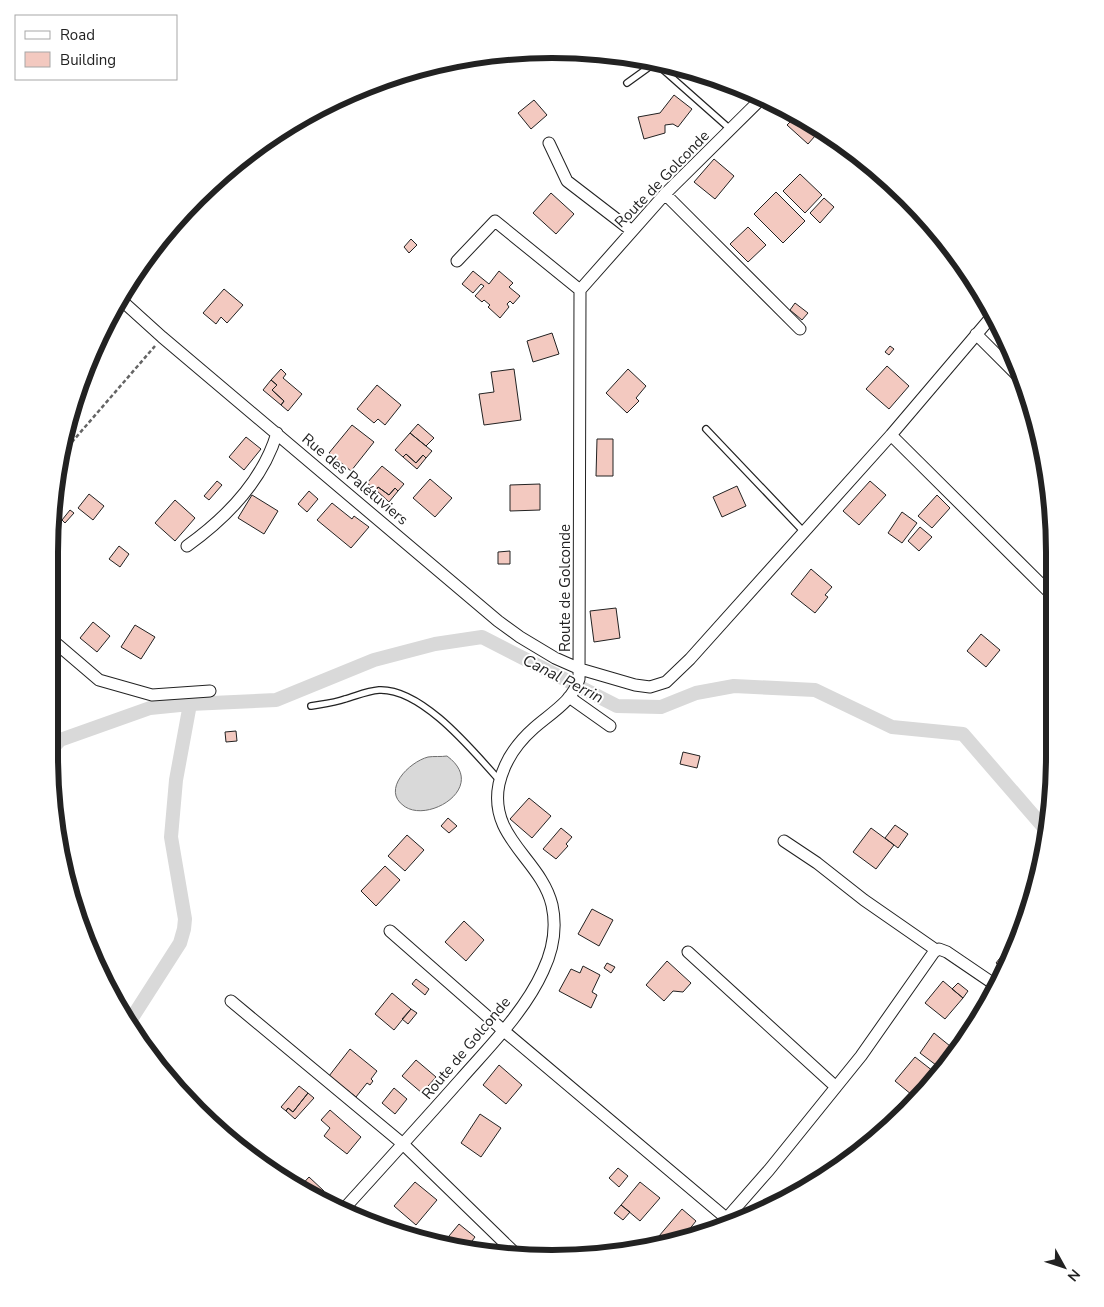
<svg xmlns="http://www.w3.org/2000/svg" width="1104" height="1307" viewBox="0 0 1104 1307" font-family="'Nunito Sans',sans-serif">
<style>
.water{fill:#d9d9d9;stroke:#6f6f6f}
.lines{fill:none;stroke-linecap:round;stroke-linejoin:round}
.canal{stroke:#d9d9d9;stroke-width:14}
.building{fill:#f3c9c0;stroke:#222}
.service-casing{stroke:#222;stroke-width:8}
.minor-casing{stroke:#222;stroke-width:13}
.path{stroke:#646464;stroke-width:2.5;stroke-dasharray:4 2.5;stroke-linecap:butt}
.service{stroke:#fff;stroke-width:5.5}
.minor{stroke:#fff;stroke-width:11}
.labels{text-anchor:middle;dominant-baseline:central;stroke-width:4;stroke-linejoin:round;paint-order:stroke}
.street-label{font-size:15px;fill:#222;stroke:#fff}
.water-label{font-size:16px;font-style:italic;fill:#222;stroke:#fff}
.rim{fill:none;stroke:#222;stroke-width:6}
</style>
<rect width="100%" height="100%" fill="#fff"/>
<path class="water" d="M447 756C489 787 428 824 404 806 381 790 409 762 428 757 434 756 441 757 447 756Z"/>
<g class="lines">
<path class="canal" d="M49 752 60 740 150 708 190 704 276 700 374 660 435 644 482 637 617 706 661 707 696 693 734 686 815 690 892 727 963 734 1046 830
M130 1021 180 943 184 929 185 919 171 837 176 780 190 704"/>
</g>
<path class="building" d="M674 95 692 109 678 127 673 124 665 125V133L644 139 638 117 660 113Z
M534 100 547 115 531 129 518 113Z
M797 115 822 128 808 144 787 125Z
M714 159 734 176 715 199 694 182Z
M800 174 822 195 805 213 783 191Z
M776 192 805 221 783 243 754 214Z
M551 193 574 214 556 234 533 213Z
M824 198 834 207 820 223 810 213Z
M748 227 766 245 748 262 730 244Z
M411 239 417 245 409 253 404 247Z
M473 271 489 284 499 271 513 283 509 287 520 296 513 304 510 301 507 304 509 307 500 318 488 307 490 305 484 300 482 302 475 296 484 286 481 284 473 293 462 284Z
M224 289 243 305 227 323 221 317 216 324 203 313Z
M795 303 808 313 802 320 790 310Z
M552 333 559 354 533 362 527 341Z
M890 346 894 349 889 355 885 352Z
M887 366 909 386 889 409 866 389Z
M281 369 286 374 283 378 302 394 288 411 281 405 284 401 272 390 277 385 271 380Z
M514 369 521 420 484 425 479 394 494 392 491 372Z
M628 369 646 386 636 398 639 401 627 413 606 393Z
M271 380 277 385 272 390 284 401 281 405 263 390Z
M377 385 401 405 385 425 378 419 374 423 357 409Z
M418 424 434 438 426 446 410 433Z
M352 425 374 442 351 471 329 453Z
M410 433 432 451 426 458 423 455 416 463 406 454 403 457 395 450Z
M246 437 261 449 244 470 229 457Z
M597 439H613V476H596Z
M406 454 416 463 423 455 426 458 417 469 403 457Z
M382 466 404 484 398 491 395 488 389 495 378 487 376 490 367 483Z
M430 479 452 498 435 517 413 498Z
M217 481 222 485 209 500 204 496Z
M870 481 886 495 859 525 843 511Z
M540 484V510L510 511V485Z
M737 486 746 506 722 517 713 497Z
M378 487 389 495 395 488 398 491 389 502 376 490Z
M309 491 318 499 307 512 298 504Z
M89 494 104 506 93 520 78 508Z
M252 495 278 511 264 534 238 518Z
M937 495 950 508 932 528 918 516Z
M175 500 195 518 175 541 155 523Z
M332 503 352 519 354 516 369 527 351 548 317 520Z
M70 510 74 513 65 523 62 520Z
M902 512 917 523 902 543 888 533Z
M920 527 932 537 919 551 908 541Z
M119 546 129 554 120 567 109 559Z
M510 551V564H498V552Z
M811 569 832 587 825 595 828 597 815 613 791 594Z
M616 608 620 638 594 642 590 611Z
M93 622 110 636 97 652 80 638Z
M135 625 155 637 141 659 121 647Z
M981 634 1000 650 986 667 967 651Z
M236 731 237 741 226 742 225 732Z
M683 752 700 756 697 768 680 764Z
M529 798 551 816 532 838 510 819Z
M448 818 457 826 449 833 441 826Z
M895 825 908 834 898 848 885 838Z
M561 828 572 837 566 844 568 846 556 859 543 849Z
M871 828 894 845 876 869 853 852Z
M407 835 424 850 405 871 388 856Z
M385 866 400 880 376 906 361 891Z
M592 909 613 920 599 946 578 934Z
M464 921 484 940 466 961 445 942Z
M1003 954 1009 959 1005 969 996 963Z
M667 961 691 983 683 992 673 991 664 1001 646 985Z
M607 963 615 967 611 973 604 968Z
M583 966 600 975 592 992 597 995 591 1008 559 991 571 969 580 973Z
M416 979 429 989 425 995 412 984Z
M943 981 963 998 945 1019 925 1003Z
M958 983 968 991 963 998 952 989Z
M392 993 411 1009 394 1030 375 1014Z
M411 1009 417 1013 408 1024 402 1019Z
M934 1033 950 1046 936 1065 920 1053Z
M350 1049 377 1071 371 1079 373 1081 370 1085 367 1083 356 1097 329 1076Z
M915 1057 938 1075 917 1099 895 1081Z
M416 1060 436 1077 422 1093 402 1076Z
M499 1065 522 1085 506 1104 483 1085Z
M299 1086 308 1093 293 1112 288 1108 286 1111 281 1107Z
M394 1088 407 1099 395 1114 382 1103Z
M308 1093 314 1098 295 1119 286 1111 288 1108 293 1112Z
M900 1103 906 1108 887 1125 884 1123Z
M330 1110 361 1137 347 1154 324 1136 330 1128 321 1120Z
M480 1114 501 1128 481 1157 461 1143Z
M618 1168 628 1176 619 1187 609 1178Z
M309 1177 324 1191 319 1198 299 1188Z
M415 1182 437 1200 416 1225 394 1206Z
M640 1182 660 1198 640 1221 621 1205Z
M621 1205 630 1212 623 1220 614 1213Z
M359 1208 377 1224V1225L360 1220 351 1216Z
M682 1209 696 1221 684 1236 666 1241 659 1236Z
M459 1224 475 1237 466 1249 444 1242Z
M484 1246 494 1254 479 1252Z"/>
<g class="lines">
<g class="service-casing">
<path id="service" d="M627 83 652 65 660 67 730 129
M706 429 804 532
M311 706C323 704 334 703 345 699 356 696 367 691 379 690 422 688 473 751 500 781"/>
</g>
<g class="minor-casing">
<path id="minor" d="M549 143 567 181 632 231
M665 194 800 329
M457 261 495 221 580 290
M120 299 162 337 498 621 520 637 555 658 580 669 635 685 650 687 666 682 690 659 891 435 993 315
M976 334 1023 381
M891 435 1055 598
M187 546C226 518 263 480 277 433
M51 639 99 680 152 695 210 691
M569 697 610 726
M784 841 817 863 864 900 936 950
M390 931 504 1031 732 1223
M688 952 836 1087
M231 1001 403 1144 516 1254
M342 1211C382 1167 422 1123 461 1079 490 1046 525 1011 543 971 553 950 557 928 552 905 541 859 488 838 499 784 504 762 517 743 534 728 551 713 573 701 579 679L580 290 665 194 763 97
M719 1227 769 1170 861 1056 934 952 939 949 947 952 997 986"/>
</g>
<path class="path" d="M59 457 155 346"/>
<use href="#service" class="service"/>
<use href="#minor" class="minor"/>
</g>
<g class="labels">
<g class="street-label">
<text transform="translate(662 179) rotate(-46)">Route de Golconde</text>
<text transform="translate(355 479) rotate(40)">Rue des Palétuviers</text>
<text transform="translate(565 588) rotate(-90)">Route de Golconde</text>
<text transform="translate(466 1048) rotate(-50)">Route de Golconde</text>
</g>
<g class="water-label">
<text transform="translate(563 679) rotate(27)">Canal Perrin</text>
</g>
</g>
<path d="M0 0H1104V1307H0ZM552 58H552A494 494 0 0 1 1046 552V756A494 494 0 0 1 552 1250H552A494 494 0 0 1 58 756V552A494 494 0 0 1 552 58Z" fill="#fff" fill-rule="evenodd"/>
<path class="rim" d="M552 58H552A494 494 0 0 1 1046 552V756A494 494 0 0 1 552 1250H552A494 494 0 0 1 58 756V552A494 494 0 0 1 552 58Z"/>
<rect x="15" y="15" width="162" height="65" fill="#ffffff" stroke="#a7a7a7"/>
<rect x="25" y="31" width="25" height="8" fill="#ffffff" stroke="#a7a7a7"/>
<text x="60" y="40" font-size="15" fill="#222222">Road</text>
<rect x="25" y="52" width="25" height="15" fill="#f3c9c0" stroke="#a7a7a7"/>
<text x="60" y="65" font-size="15" fill="#222222">Building</text>
<g transform="translate(1064 1267) rotate(130)" stroke="#ffffff" stroke-width="4" paint-order="stroke">
<path d="M0-4L9 19L0 12L-9 19Z" fill="#222222"/>
<text y="-8" font-size="14" font-weight="bold" text-anchor="middle" fill="#222222">N</text>
</g>
</svg>
